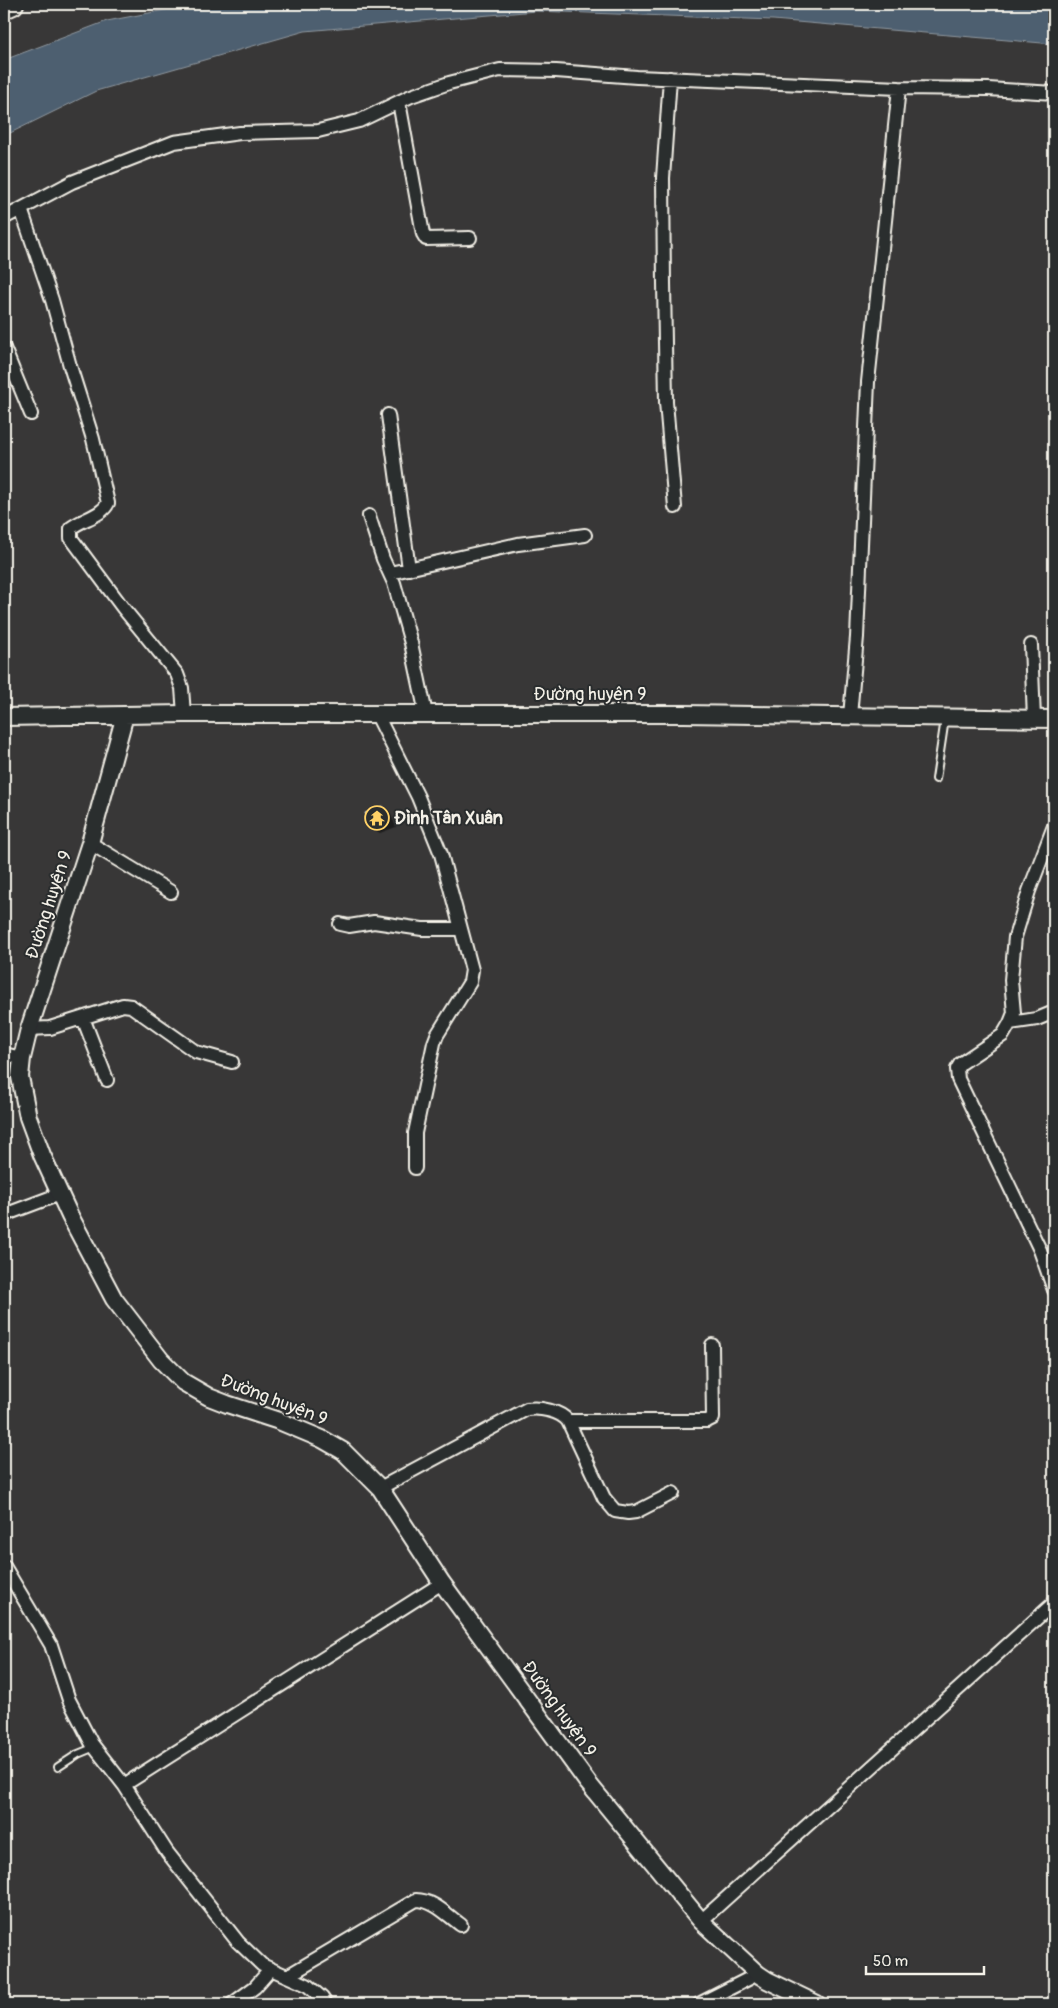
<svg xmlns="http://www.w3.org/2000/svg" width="1058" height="2008" viewBox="0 0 1058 2008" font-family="Pangolin,sans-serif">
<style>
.water{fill:#4e5f70;stroke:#9099a0}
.shadow{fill:#0007}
.building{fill:#705e5b;stroke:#f4f1e8}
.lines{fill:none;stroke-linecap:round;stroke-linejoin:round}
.service-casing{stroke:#f4f1e8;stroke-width:10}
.minor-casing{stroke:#f4f1e8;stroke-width:16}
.tertiary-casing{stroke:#f4f1e8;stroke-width:20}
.primary-casing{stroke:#f4f1e8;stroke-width:24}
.service{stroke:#2a2d2e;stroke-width:6}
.minor{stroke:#2a2d2e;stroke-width:12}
.tertiary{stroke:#2a2d2e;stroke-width:16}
.primary{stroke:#2a2d2e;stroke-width:20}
.labels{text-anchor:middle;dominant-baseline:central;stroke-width:4;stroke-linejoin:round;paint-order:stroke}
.street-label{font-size:18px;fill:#f4f1e8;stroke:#2a2d2e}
.poi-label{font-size:18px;font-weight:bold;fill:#f4f1e8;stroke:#2a2d2e;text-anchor:start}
</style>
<rect width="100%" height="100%" fill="#383737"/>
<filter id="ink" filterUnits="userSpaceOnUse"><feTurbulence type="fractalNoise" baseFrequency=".02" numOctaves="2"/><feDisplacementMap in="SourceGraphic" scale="10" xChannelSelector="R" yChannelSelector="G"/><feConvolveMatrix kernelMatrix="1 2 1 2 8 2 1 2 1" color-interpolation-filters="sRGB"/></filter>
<g filter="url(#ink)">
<path class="water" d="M196 4H1054V44L773 20 536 11 305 31 96 91 4 136V60L107 21Z"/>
<path class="shadow" d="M383 808 390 812 396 827 380 833 373 829Z"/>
<path class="building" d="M383 806 389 823 372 830 365 813Z"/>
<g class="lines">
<g class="service-casing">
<path id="service" d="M936 779 945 719
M58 1767 78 1754 95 1747"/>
</g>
<g class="minor-casing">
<path id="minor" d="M670 78 663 178 664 283 666 402 675 507
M899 88 988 89 1054 93
M399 102 423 234 426 239 470 238
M21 209 52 300 70 366 93 439 108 503C102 516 82 519 71 528V538L123 608 177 674 182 688 184 714
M4 218 72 182 174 142 240 133 318 131 359 121 411 96 449 83 500 70 556 71 637 77 899 88 868 382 857 637 850 716
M4 348 31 414
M388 415 409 569
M369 516 383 559 394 583 411 643 426 714
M390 573 518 544 585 535
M1031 645 1034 719
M377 715 418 797 441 854 472 970 470 982 437 1035 434 1043 415 1133V1168
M1054 826 1029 891 1015 937 1011 980 1014 1013 1010 1023 1003 1035 960 1064 957 1069 958 1079 1040 1250 1054 1290
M90 843 171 892
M340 924 349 926 374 922 422 929H461
M83 1018 107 1080
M1010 1023 1037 1019 1054 1012
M29 1029 50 1028 123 1005 131 1006 196 1052 232 1062
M4 1054 22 1058
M4 1215 60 1194
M568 1421H707L713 1418 712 1345
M380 1488 527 1409C540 1407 560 1411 568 1421L604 1498 615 1511 628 1513 636 1512 673 1493
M4 1566 51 1645 69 1700 92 1744 124 1785
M701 1921 1054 1603
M289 1975 416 1900C434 1900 447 1915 461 1925
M232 2004 255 1987 270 1970
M326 2004 322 1998 307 1985 262 1965 238 1942 167 1852 124 1785 442 1583
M699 2004 758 1974"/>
</g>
<g class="tertiary-casing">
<path id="tertiary" d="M125 715 90 843 29 1029 22 1058 20 1077 28 1117 42 1155 70 1216 114 1299 161 1360 183 1382 209 1397 227 1404 279 1421 322 1439 343 1451 380 1488 442 1583 588 1783 701 1921 758 1974 767 1980 817 2004
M4 717 184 714H684L1054 719"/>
</g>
<g class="primary-casing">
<path id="primary" d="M4 8 13 4"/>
</g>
<use href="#service" class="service"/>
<use href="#minor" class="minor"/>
<use href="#tertiary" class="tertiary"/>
<use href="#primary" class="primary"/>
</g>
</g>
<defs>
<g id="temple-ring" transform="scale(1.25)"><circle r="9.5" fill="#2a2d2e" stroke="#ffd166" stroke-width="1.5"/><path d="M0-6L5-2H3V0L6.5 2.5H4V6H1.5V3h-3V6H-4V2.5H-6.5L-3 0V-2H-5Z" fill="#ffd166"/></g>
</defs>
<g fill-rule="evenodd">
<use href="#temple-ring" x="377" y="818"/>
</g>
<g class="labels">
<g class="street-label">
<text x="590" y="694">Đường huyện 9</text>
<text transform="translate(49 905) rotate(-72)">Đường huyện 9</text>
<text transform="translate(274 1400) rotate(21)">Đường huyện 9</text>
<text transform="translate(559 1709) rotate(54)">Đường huyện 9</text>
</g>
<g class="poi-label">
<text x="394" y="818">Đình Tân Xuân</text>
</g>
</g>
<rect width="1058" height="2008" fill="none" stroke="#2a2d2e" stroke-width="20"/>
<rect x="10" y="10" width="1038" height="1988" fill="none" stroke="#f4f1e8" stroke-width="2" filter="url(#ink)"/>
<path d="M866 1966v8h118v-8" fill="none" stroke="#f4f1e8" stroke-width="2.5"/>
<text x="873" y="1966" font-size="15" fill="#f4f1e8" stroke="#2a2d2e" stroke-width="4" paint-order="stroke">50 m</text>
</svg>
